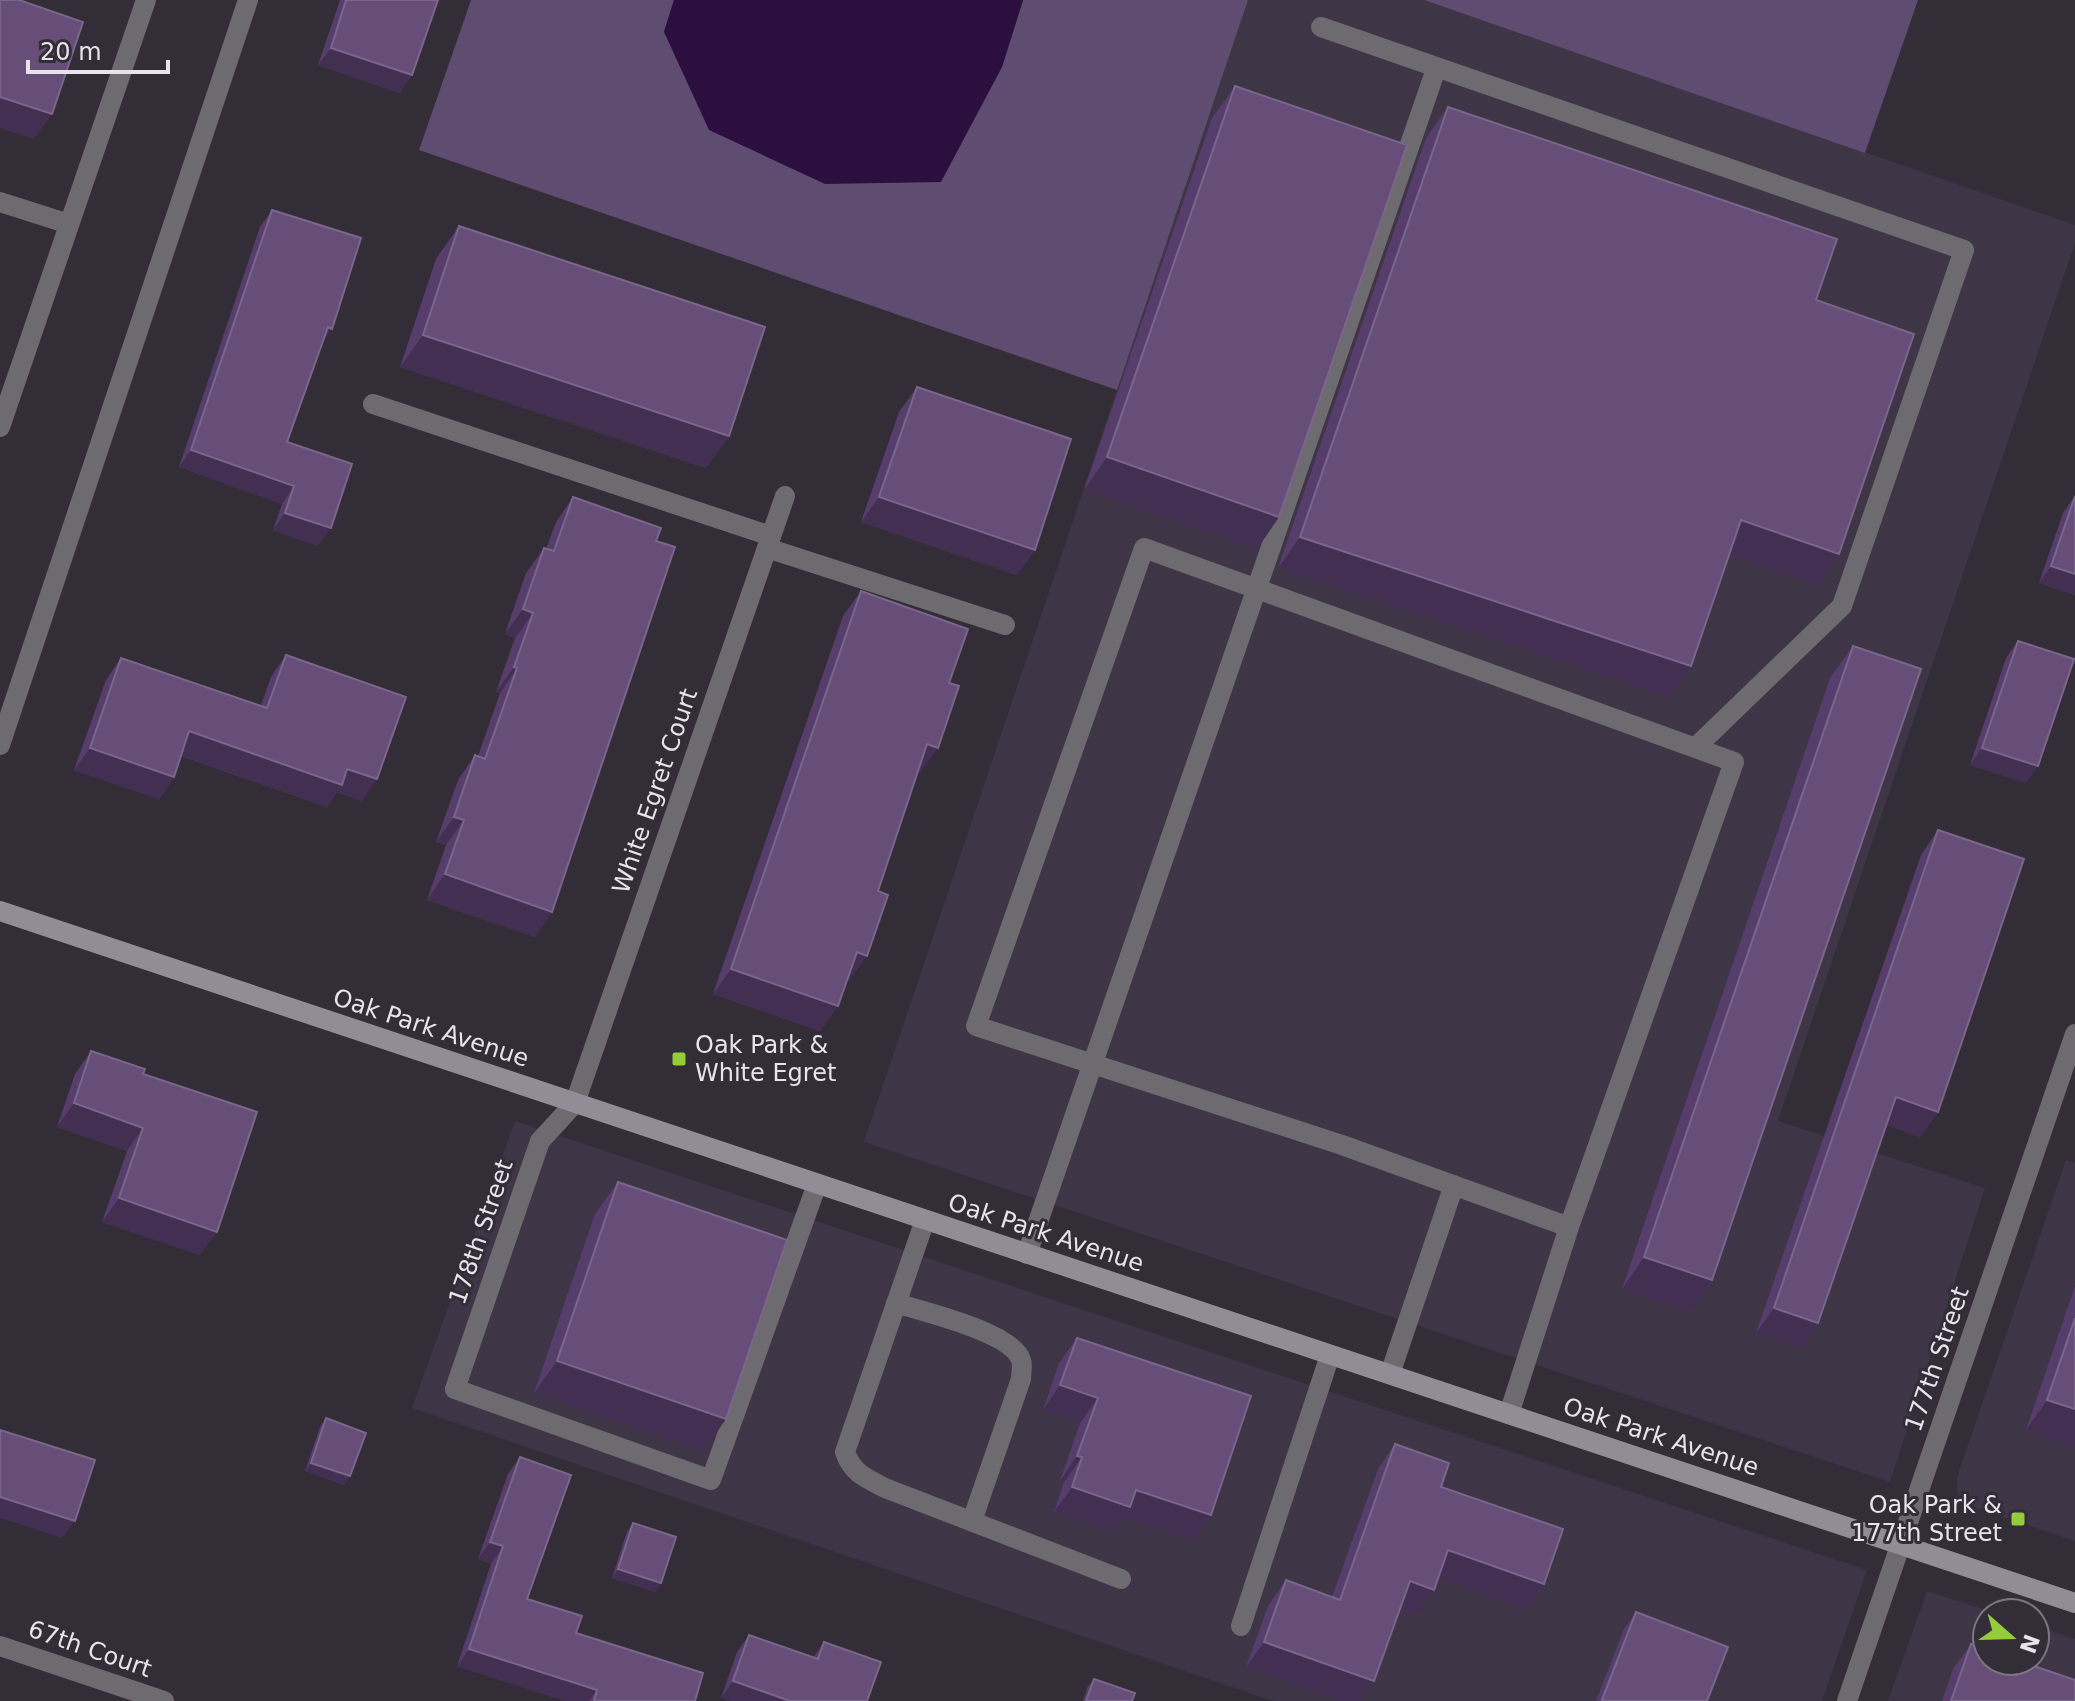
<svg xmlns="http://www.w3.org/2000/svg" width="2075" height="1701" viewBox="0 0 2075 1701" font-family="'DejaVu Sans',sans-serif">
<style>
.built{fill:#3e3546}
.green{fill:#5f4c71}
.water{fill:#2c0f3f}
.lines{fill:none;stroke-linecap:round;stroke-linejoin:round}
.lane{stroke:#6e6b70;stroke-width:20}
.street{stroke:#6e6b70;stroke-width:20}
.secondary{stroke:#918c95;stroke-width:20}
.wall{fill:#573d6c}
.shaded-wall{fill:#422f51}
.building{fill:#664e79;stroke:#7a668b;stroke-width:2}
.poi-dot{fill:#95cc3a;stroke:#322d37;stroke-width:3}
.labels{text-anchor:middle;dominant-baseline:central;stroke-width:6;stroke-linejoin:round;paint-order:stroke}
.street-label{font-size:24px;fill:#e6e3ea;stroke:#322d37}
.poi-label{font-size:24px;fill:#e6e3ea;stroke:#322d37;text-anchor:start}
</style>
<rect width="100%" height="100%" fill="#322d37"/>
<path class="built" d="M1248 0H1424L2075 225V243L1778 1121 1985 1188 1890 1482 864 1142Z
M515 1121 1867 1570 1822 1701H1273L412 1408Z
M2066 1160 2075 1163V1541L1974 1507 1958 1495 1957 1477Z
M1927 1591 1995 1613H1987V1661H2035V1626L2075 1639V1701H1888Z"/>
<path class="green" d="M471 0H674L664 32 1002 67 1023 0H1248L1117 390 419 150Z
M1424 0H1918L1865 153Z"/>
<path class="water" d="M674 0H1023L1002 67 941 182 825 184 709 130 664 32Z"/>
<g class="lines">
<path class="lane" d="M1321 27 1964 250 1842 606 1695 748
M0 202 69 224
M373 404 771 536
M0 427 146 0
M767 548 1005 625
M0 745 248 0
M925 1220 845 1452C852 1473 866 1478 885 1488L1121 1579
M1027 1254 1436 69
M896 1303C923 1312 1012 1332 1021 1360 1023 1365 1021 1373 1021 1379L972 1521
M1390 1374 1454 1185
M455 1389 711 1480 817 1184
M1509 1414 1569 1227 1734 762 1144 548 976 1026 1342 1145 1569 1227
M1241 1626 1330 1355"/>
<path class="street" d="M455 1389 540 1141 575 1103 785 496
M0 1646 164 1701
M1847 1701 2075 1034"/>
<path class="secondary" d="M0 911 2075 1603"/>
</g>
<path class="wall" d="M340 0H438L400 93 318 65Z
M1235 86 1279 517 1257 549 1084 490 1212 118Z
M1448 107 1816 300 1817 585 1729 555 1669 697 1278 568 1426 138Z
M272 210 332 329 322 342 287 442 318 546 273 530 282 504 179 467 260 227Z
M459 226 729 436 706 468 400 367 436 259Z
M917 387 1035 550 1017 575 861 522 899 412Z
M2075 496V595L2039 583 2063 513Z
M573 497 656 541 552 912 535 937 427 900 446 845 436 842 458 780 475 755 478 756 500 693 496 692 515 638 505 634 526 573 544 548 546 549 556 522Z
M861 591 949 683 920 773 918 772 878 891 849 981 847 980 838 1006 820 1031 713 994 843 616Z
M2018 641 2026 783 1970 765 2006 658Z
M1853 646 1712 1280 1690 1312 1622 1289 1830 678Z
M286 655 377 779 361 801 337 792 327 807 181 756 174 777 159 799 74 770 106 680 121 658 261 705 271 677Z
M1938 830V1112L1920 1137 1887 1125 1818 1323 1801 1348 1756 1333 1921 855Z
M91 1051 143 1074 200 1255 102 1222 127 1151 57 1127 75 1074Z
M618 1182 726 1419 703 1451 534 1393 595 1214Z
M2075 1286V1447L2026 1430Z
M1077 1338 1193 1540 1123 1517 1113 1532 1054 1512 1064 1482 1060 1481 1080 1423 1043 1410 1059 1363Z
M326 1418 350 1476 344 1485 305 1471 320 1427Z
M1395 1444 1544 1584 1526 1609 1438 1578 1416 1615 1400 1609 1374 1681 1360 1701H1342L1246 1667 1268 1606 1286 1580 1332 1597 1378 1469Z
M520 1457 527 1599 576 1633 695 1701H565L457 1666 491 1564 478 1559 508 1474Z
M633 1523 661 1583 655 1592 612 1578 627 1532Z
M1636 1612 1707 1701H1596L1624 1629Z
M749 1635 813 1658 824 1642 881 1662 721 1698 737 1652Z
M1971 1644 2075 1701H1942L1953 1669Z
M1094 1679 1132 1701H1083L1087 1688Z"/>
<path class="shaded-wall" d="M331 48 412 75 400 93 318 65Z
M0 97 52 114 34 139 0 128Z
M328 327 332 329 320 346Z
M423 335 729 436 706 468 400 367Z
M191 450 294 486 282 504 179 467Z
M1107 457 1279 517 1257 549 1084 490Z
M879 497 1035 550 1017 575 861 522Z
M285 513 331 528 318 546 273 530Z
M1741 520 1839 554 1817 585 1719 552Z
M1300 537 1691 666 1669 697 1278 568Z
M2051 566 2075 574V595L2039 583Z
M523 609 533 613 515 638 505 634Z
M514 667 517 668 500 693 496 692Z
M189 731 347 769 377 779 361 801 337 792 327 807 174 753Z
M927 744 938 748 920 773 910 769Z
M90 748 174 777 159 799 74 770Z
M1982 748 2038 766 2026 783 1970 765Z
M454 817 464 820 446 845 436 842Z
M445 874 552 912 535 937 427 900Z
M857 952 867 956 849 981 839 977Z
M731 969 838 1006 820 1031 713 994Z
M1896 1097 1938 1112 1920 1137 1879 1123Z
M74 1103 143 1128 127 1151 57 1127Z
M119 1198 217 1232 200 1255 102 1222Z
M1644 1257 1712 1280 1690 1312 1622 1289Z
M1774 1308 1818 1323 1801 1348 1756 1333Z
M557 1361 726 1419 703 1451 534 1393Z
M1060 1385 1098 1398 1080 1423 1043 1410Z
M2047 1400 2075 1409V1447L2026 1430Z
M1077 1456 1082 1457 1064 1482 1060 1481Z
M311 1463 350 1476 344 1485 305 1471Z
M1072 1487 1136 1490 1211 1515 1193 1540 1123 1517 1113 1532 1054 1512Z
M0 1497 75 1521 62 1538 0 1518Z
M490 1542 503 1546 491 1564 478 1559Z
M1448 1550 1544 1584 1526 1609 1430 1575Z
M618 1569 661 1583 655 1592 612 1578Z
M1410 1581 1434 1590 1416 1615 1392 1606Z
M1264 1642 1374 1681 1360 1701H1342L1246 1667Z
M469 1649 597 1690 589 1701H565L457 1666Z
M733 1681 790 1701H729L721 1698Z"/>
<path class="building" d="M0 0H19L83 22 52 114 0 97Z
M346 0H438L412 75 331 48Z
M1235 86 1407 145 1279 517 1107 457Z
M1448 107 1837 239 1816 300 1914 334 1839 554 1741 520 1691 666 1300 537Z
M272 210 361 238 332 329 328 327 287 442 352 464 331 528 285 513 294 486 191 450Z
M459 226 765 327 729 436 423 335Z
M917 387 1071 439 1035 550 879 497Z
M2075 496V574L2051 566Z
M573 497 661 528 656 541 675 547 552 912 445 874 464 820 454 817 475 755 485 759 517 668 514 667 533 613 523 609 544 548 554 551Z
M861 591 968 629 949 683 959 686 938 748 927 744 878 891 888 895 867 956 857 952 838 1006 731 969Z
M2018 641 2074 659 2038 766 1982 748Z
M1853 646 1921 669 1712 1280 1644 1257Z
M286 655 406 697 377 779 347 769 342 785 189 731 174 777 90 748 121 658 267 708Z
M1938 830 2024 859 1938 1112 1896 1097 1818 1323 1774 1308Z
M91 1051 145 1069 143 1074 257 1112 217 1232 119 1198 143 1128 74 1103Z
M618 1182 787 1240 726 1419 557 1361Z
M2075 1318V1409L2047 1400Z
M1077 1338 1251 1396 1211 1515 1136 1490 1130 1507 1072 1487 1082 1457 1077 1456 1098 1398 1060 1385Z
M326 1418 366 1433 350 1476 311 1463Z
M0 1430 95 1460 75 1521 0 1497Z
M1395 1444 1449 1463 1441 1487 1563 1529 1544 1584 1448 1550 1434 1590 1410 1581 1374 1681 1264 1642 1286 1580 1340 1600Z
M520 1457 571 1475 527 1599 582 1616 576 1633 703 1673 695 1701H594L597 1690 469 1649 503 1546 490 1542Z
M633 1523 676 1537 661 1583 618 1569Z
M1636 1612 1728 1647 1707 1701H1605L1602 1700Z
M749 1635 818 1659 824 1642 881 1662 867 1701H790L733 1681Z
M1971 1644 1987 1650V1661H2019L2075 1680V1701H1951Z
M1094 1679 1135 1693 1132 1701H1086Z"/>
<g class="poi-dot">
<rect x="671" y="1051" width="16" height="16" rx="4"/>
<rect x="2010" y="1511" width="16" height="16" rx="4"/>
</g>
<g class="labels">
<g class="street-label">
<text transform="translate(655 791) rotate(-71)">White Egret Court</text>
<text transform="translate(431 1028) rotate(18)">Oak Park Avenue</text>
<text transform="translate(481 1232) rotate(-71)">178th Street</text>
<text transform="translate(1046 1233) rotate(18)">Oak Park Avenue</text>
<text transform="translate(1937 1359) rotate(-71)">177th Street</text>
<text transform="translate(1661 1437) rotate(18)">Oak Park Avenue</text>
<text transform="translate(90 1649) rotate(19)">67th Court</text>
</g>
<g class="poi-label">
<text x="695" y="1045">Oak Park &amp;<tspan x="695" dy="28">White Egret</tspan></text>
<text x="2002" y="1505" text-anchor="end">Oak Park &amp;<tspan x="2002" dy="28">177th Street</tspan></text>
</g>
</g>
<g transform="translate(2011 1637) rotate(110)"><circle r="38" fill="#322d37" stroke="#7a767f" stroke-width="2"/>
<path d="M0-6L14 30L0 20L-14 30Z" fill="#95cc3a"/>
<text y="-12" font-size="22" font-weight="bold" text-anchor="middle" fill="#e6e3ea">N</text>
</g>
<path d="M28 60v12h140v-12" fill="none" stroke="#e6e3ea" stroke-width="4"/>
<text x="40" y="60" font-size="24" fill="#e6e3ea" stroke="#322d37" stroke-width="6" paint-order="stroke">20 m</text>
</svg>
